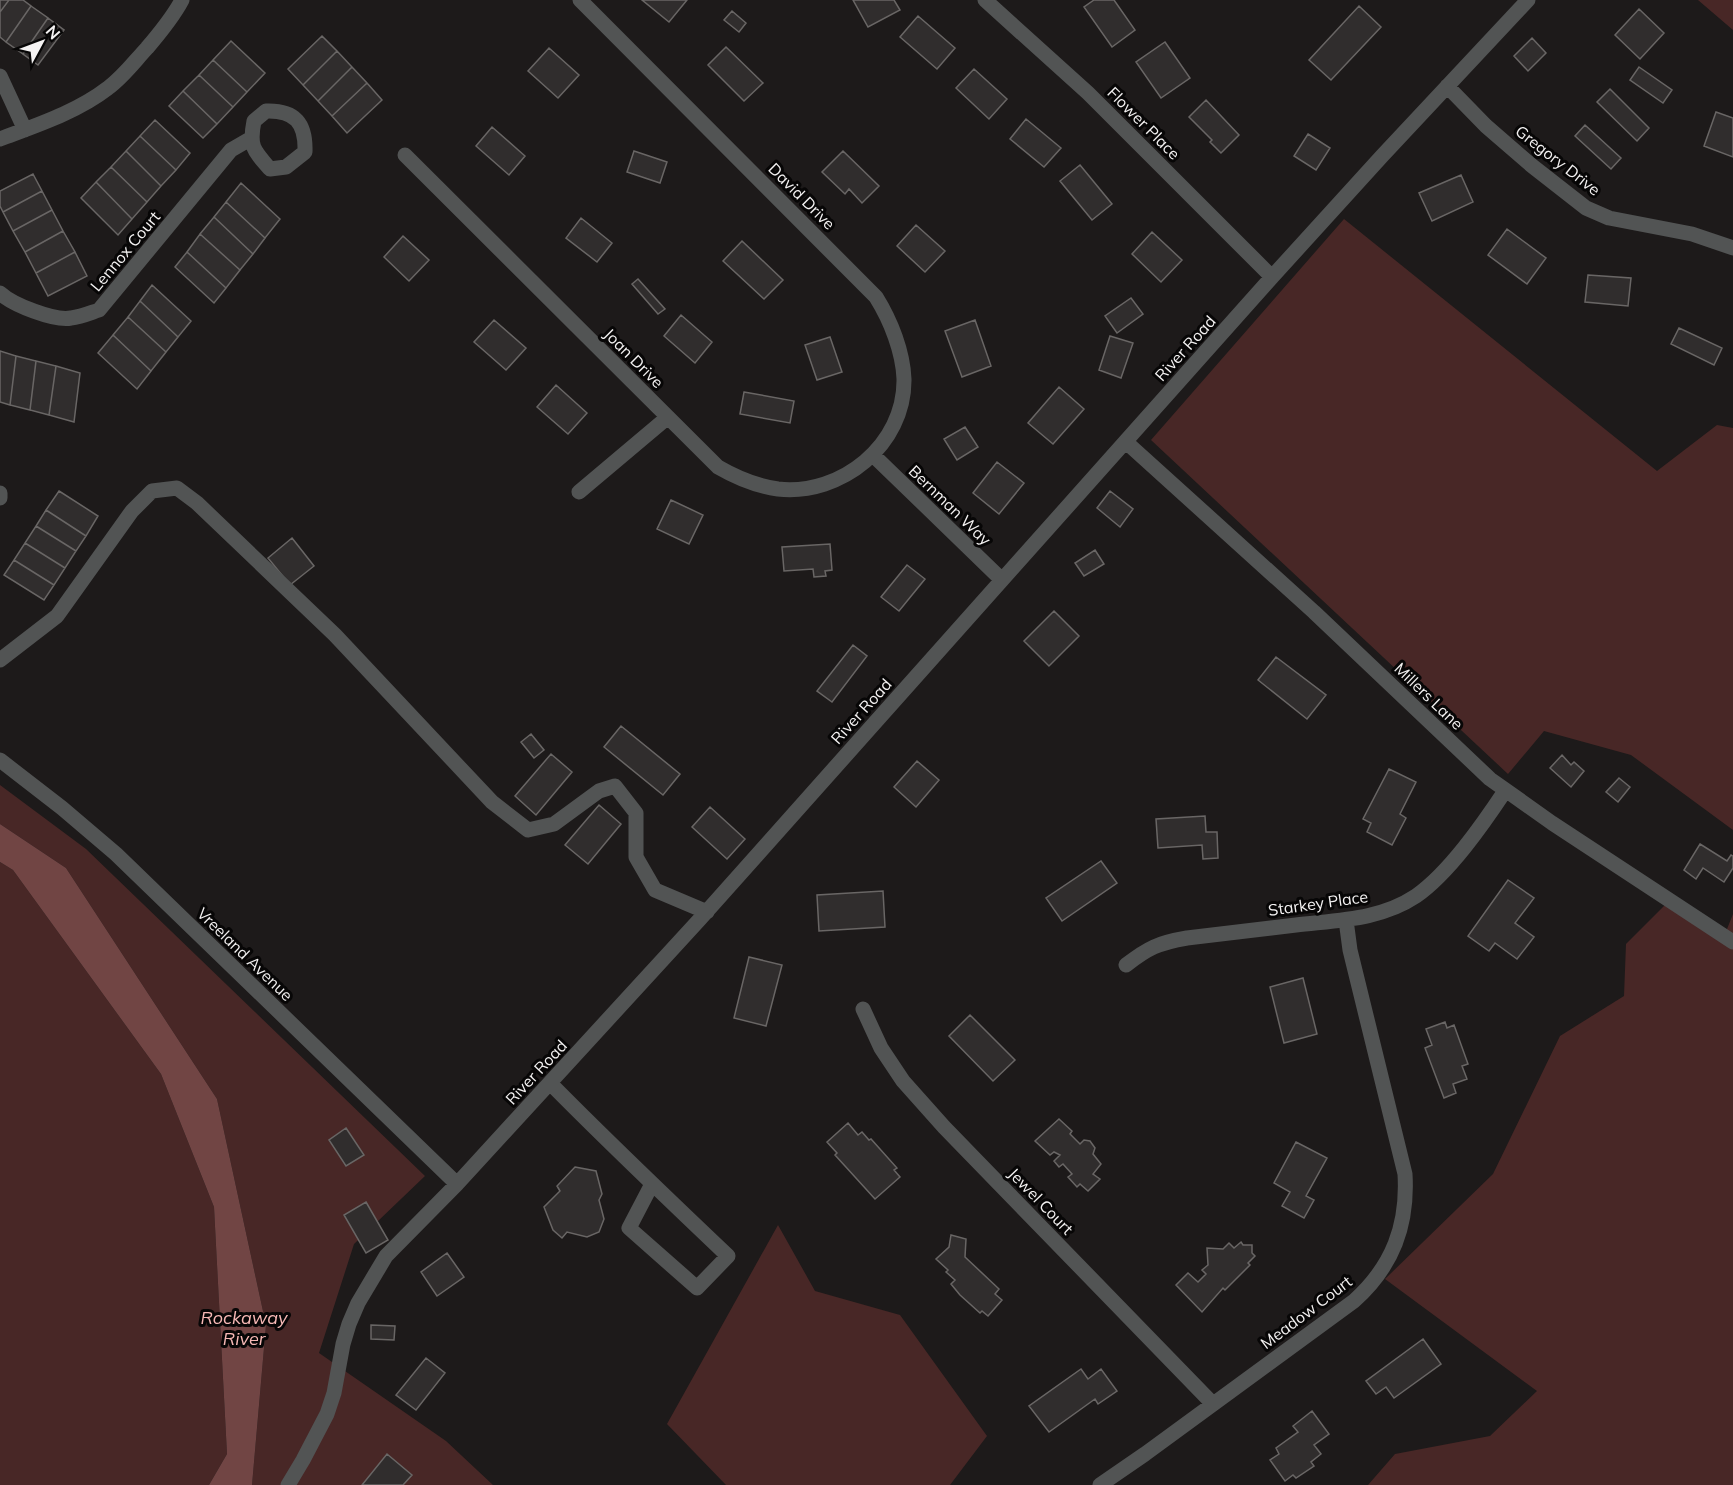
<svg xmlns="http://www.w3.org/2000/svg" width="1733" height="1485" viewBox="0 0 1733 1485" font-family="Mulish,sans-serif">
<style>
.green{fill:#482726}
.water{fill:#714544}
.building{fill:#302d2d;stroke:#696665;stroke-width:1.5}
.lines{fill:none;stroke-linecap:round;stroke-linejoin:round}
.minor{stroke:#525454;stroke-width:15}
.labels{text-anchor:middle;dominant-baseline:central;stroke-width:6;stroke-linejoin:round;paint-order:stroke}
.street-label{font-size:16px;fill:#f4f2f2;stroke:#070606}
.water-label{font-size:18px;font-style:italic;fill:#f6b8b5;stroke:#070606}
</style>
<rect width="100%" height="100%" fill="#1d1a1a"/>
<path class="green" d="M1698 0H1733V30Z
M1344 219 1657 471 1717 425 1733 428V830L1631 755 1544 731 1508 774 1151 440Z
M0 785 86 849 425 1176 354 1244 319 1353 446 1441 493 1485H252L266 1325 217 1099 66 868 0 824Z
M0 862 13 870 161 1074 214 1207 227 1454 209 1485H0Z
M1670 900 1725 934 1733 914V1485H1368L1395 1454 1490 1436 1537 1391 1385 1279 1493 1174 1560 1036 1624 996 1626 944Z
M778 1225 815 1291 900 1315 987 1436 950 1485H726L667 1424Z"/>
<path class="water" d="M0 824 66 868 217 1099 266 1325 252 1485H209L227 1454 214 1207 161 1074 13 870 0 862Z"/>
<path class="building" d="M0 0H9L0 12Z
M9 0H23L31 6 6 42 0 37V12Z
M642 0H687L669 22Z
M853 0H894L900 10 868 27Z
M1094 0H1114L1135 30 1112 47 1084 7Z
M31 6 48 18 23 54 6 42Z
M1359 6 1381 27 1331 80 1309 60Z
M1639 9 1664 33 1640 59 1615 35Z
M732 11 746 23 739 32 724 20Z
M918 16 955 48 937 69 900 37Z
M48 18 64 30 38 65 23 54Z
M322 36 337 51 303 85 288 69Z
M1532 38 1546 53 1528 71 1514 56Z
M231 41 265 73 247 92 213 60Z
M1165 42 1190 78 1161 98 1136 62Z
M726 47 763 83 744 101 708 65Z
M549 48 579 75 558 98 528 71Z
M337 51 352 67 318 101 303 85Z
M213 60 247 92 233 107 199 75Z
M352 67 367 83 332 116 318 101Z
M1639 67 1672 90 1663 103 1630 80Z
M974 69 1007 99 989 119 956 88Z
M199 75 233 107 217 124 183 91Z
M367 83 382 100 347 133 332 116Z
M1610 89 1649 128 1637 141 1597 102Z
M183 91 217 124 203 138 169 106Z
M1206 100 1239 135 1221 153 1210 142 1212 140 1189 117Z
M1716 112 1733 118V157L1704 146Z
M1026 119 1061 148 1044 167 1010 139Z
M155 120 190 153 176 170 140 136Z
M1585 125 1621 158 1611 169 1575 136Z
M492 127 525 156 509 175 476 146Z
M1308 134 1330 148 1316 170 1294 156Z
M140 136 176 170 161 186 126 151Z
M126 151 161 186 147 202 111 167Z
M634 151 667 162 660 183 627 172Z
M843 151 879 186 862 203 849 189 845 194 822 172Z
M1080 165 1112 204 1092 220 1060 181Z
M111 167 147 202 132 219 96 182Z
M33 174 42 191 3 212 0 206V191Z
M1461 175 1473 202 1432 221 1419 193Z
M96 182 132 219 118 235 81 198Z
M241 183 280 219 265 238 226 202Z
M42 191 52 210 13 231 3 212Z
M226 202 265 238 253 254 214 217Z
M52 210 63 231 25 252 13 231Z
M214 217 253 254 240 270 200 234Z
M581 218 612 243 597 262 566 238Z
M916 225 945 251 925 272 897 246Z
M1507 229 1546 258 1527 284 1488 255Z
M63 231 75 252 36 273 25 252Z
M1152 232 1182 260 1161 282 1132 254Z
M200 234 240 270 226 288 187 252Z
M403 236 429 260 409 281 384 257Z
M742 241 783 280 764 299 723 261Z
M75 252 87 276 48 296 36 273Z
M187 252 226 288 214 303 175 267Z
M1588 275 1631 278 1628 306 1585 302Z
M638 279 665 309 658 314 632 284Z
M152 285 191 321 178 337 140 301Z
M1131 298 1143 314 1117 333 1105 316Z
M140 301 178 337 166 352 128 317Z
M681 315 712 342 695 363 664 336Z
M128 317 166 352 151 371 113 335Z
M494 320 526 348 506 370 474 342Z
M975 320 991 366 962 377 945 331Z
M1679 328 1722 348 1714 365 1671 344Z
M113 335 151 371 137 389 98 353Z
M1110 336 1133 343 1121 378 1099 370Z
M830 337 842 372 817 380 805 345Z
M0 351 16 356 10 405 0 402Z
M16 356 36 361 30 410 10 405Z
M36 361 56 366 49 415 30 410Z
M56 366 80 373 74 422 49 415Z
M556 385 587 413 568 434 537 407Z
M1059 387 1084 409 1053 444 1028 423Z
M744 392 794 401 790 423 740 414Z
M965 427 978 447 957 460 944 439Z
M997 462 1024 483 999 514 973 493Z
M59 491 98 516 86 536 46 510Z
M1110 491 1133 509 1120 527 1097 508Z
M671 500 703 515 689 544 657 529Z
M46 510 86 536 76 551 36 526Z
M36 526 76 551 65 568 25 543Z
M292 538 314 566 290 585 268 558Z
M25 543 65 568 54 585 14 560Z
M830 544 832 570 825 571 826 576 814 577 813 569 784 571 782 547Z
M1095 550 1104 564 1084 576 1075 563Z
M14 560 54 585 44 600 4 575Z
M907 565 925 579 899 611 881 597Z
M1054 611 1079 636 1049 666 1024 641Z
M853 645 867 656 832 702 817 691Z
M1276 657 1326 695 1307 719 1258 680Z
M621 726 680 774 663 795 604 747Z
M531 734 544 750 534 758 521 742Z
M551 754 572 772 536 815 515 796Z
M1562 755 1571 765 1574 762 1584 771 1571 787 1550 768Z
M917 761 939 780 916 807 894 787Z
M1389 769 1416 782 1400 814 1406 818 1392 845 1367 832 1371 823 1363 819Z
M1619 778 1630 787 1618 802 1606 792Z
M599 805 621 824 588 864 565 845Z
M710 807 745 839 727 859 692 827Z
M1205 816 1206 832H1217L1218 858 1203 859 1202 845 1158 848 1156 819Z
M1700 844 1727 861 1731 855 1733 856V868L1724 882 1703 868 1696 879 1684 870Z
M1101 861 1117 883 1062 921 1046 898Z
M1508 880 1534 898 1515 923 1534 937 1517 959 1495 943 1489 951 1468 936Z
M883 891 885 927 819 931 817 895Z
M749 957 782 965 766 1026 734 1018Z
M1303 978 1317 1034 1284 1043 1270 987Z
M970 1015 1015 1060 993 1081 949 1036Z
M1445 1022 1447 1028 1454 1025 1468 1064 1462 1066 1467 1079 1453 1084 1456 1093 1444 1098 1425 1048 1432 1045 1426 1029Z
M1059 1119 1072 1131 1070 1134 1080 1144 1084 1140 1090 1141 1095 1148 1093 1154 1101 1164 1093 1174 1100 1179 1088 1191 1080 1184 1077 1187 1068 1177 1072 1174 1063 1164 1059 1167 1054 1161 1060 1155 1054 1152 1050 1155 1035 1141Z
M848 1123 858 1135 862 1132 869 1140 871 1139 897 1168 894 1170 900 1177 875 1199 835 1155 837 1153 827 1142Z
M346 1128 364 1155 346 1166 329 1140Z
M1296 1142 1327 1158 1306 1196 1314 1200 1304 1218 1282 1206 1290 1192 1274 1183Z
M575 1167 596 1171 602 1194 599 1200 604 1219 599 1232 587 1237 567 1232 562 1238 553 1230 544 1207 560 1191 557 1186Z
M366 1202 388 1240 366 1253 344 1215Z
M951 1235 966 1239 965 1257 999 1289 995 1294 1002 1300 988 1316 982 1311 980 1313 960 1295 951 1284 955 1280 946 1272 948 1270 936 1259 949 1247Z
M1241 1242 1243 1245H1252V1253L1255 1256 1248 1263 1250 1265 1225 1290 1223 1288 1202 1312 1176 1285 1188 1273 1198 1282 1206 1274 1202 1270 1208 1265 1207 1248 1223 1249 1229 1243 1234 1248Z
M447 1253 464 1277 437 1296 421 1272Z
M371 1325 395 1326 394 1340 371 1339Z
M1423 1339 1441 1364 1394 1398 1386 1387 1376 1394 1366 1381Z
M426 1358 445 1373 416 1410 396 1395Z
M1081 1369 1088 1379 1101 1369 1117 1391 1098 1404 1095 1399 1049 1432 1029 1406Z
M1312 1411 1329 1434 1314 1445 1321 1454 1311 1462 1314 1466 1296 1478 1293 1475 1285 1481 1270 1460 1279 1454 1276 1448 1298 1432 1293 1426Z
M387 1454 412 1475 403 1485H362Z"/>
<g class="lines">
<path class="minor" d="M985 0 1088 93 1272 277
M0 76 25 130
M1447 86 1486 126 1531 165 1586 208 1609 218 1692 234 1733 248
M266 111C295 110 306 123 305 152L286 167 270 169C253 150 249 146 254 121Z
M0 139C37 125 77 112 108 88 123 77 134 62 147 48 159 34 173 17 182 0
M405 155 718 467C737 478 756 486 778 489 841 496 905 445 904 379 903 352 891 321 876 297L580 0
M0 293C13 305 54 321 71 318 81 317 90 313 99 310L231 150 250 139
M1126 442 1314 612 1490 779 1552 823 1733 942
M873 455 1002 580
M579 492 668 417
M0 493V498
M0 660 57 616 132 511 152 491 177 488 197 503 335 635 492 802 528 830 554 824 599 791 615 786 636 813V857L655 890 707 912
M0 760 62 808 116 854 457 1184
M1126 965C1148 948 1158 943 1187 938 1223 934 1260 929 1296 925 1338 920 1380 920 1416 896 1449 873 1483 824 1505 791
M863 1009 881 1048 903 1081 944 1127 1213 1404
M550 1083C608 1142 668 1199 728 1256L697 1288 629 1228 652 1184
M288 1485 303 1460 327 1414 334 1393 343 1344 349 1324 358 1303 386 1256 457 1184 700 919 1272 277 1382 156 1528 0
M1100 1485 1145 1454 1354 1301C1393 1266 1408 1225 1405 1174L1350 950 1346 920"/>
</g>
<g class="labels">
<g class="street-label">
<text transform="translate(1144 123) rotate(45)">Flower Place</text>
<text transform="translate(1558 160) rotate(38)">Gregory Drive</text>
<text transform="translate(802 196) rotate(45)">David Drive</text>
<text transform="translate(125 251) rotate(-50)">Lennox Court</text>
<text transform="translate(1185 348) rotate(-48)">River Road</text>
<text transform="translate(634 358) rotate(45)">Joan Drive</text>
<text transform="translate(950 505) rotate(44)">Bernman Way</text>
<text transform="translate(1429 696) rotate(44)">Millers Lane</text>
<text transform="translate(861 711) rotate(-48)">River Road</text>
<text transform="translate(1318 903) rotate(-8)">Starkey Place</text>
<text transform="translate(245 954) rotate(44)">Vreeland Avenue</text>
<text transform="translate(536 1072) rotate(-47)">River Road</text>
<text transform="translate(1041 1201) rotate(46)">Jewel Court</text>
<text transform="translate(1306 1312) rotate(-37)">Meadow Court</text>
</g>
<g class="water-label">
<text x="244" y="1317">Rockaway<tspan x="244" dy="21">River</tspan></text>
</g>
</g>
<g transform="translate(42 42) rotate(49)" stroke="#070606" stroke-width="4.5" paint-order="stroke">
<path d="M0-4.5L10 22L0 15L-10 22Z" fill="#f4f2f2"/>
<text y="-9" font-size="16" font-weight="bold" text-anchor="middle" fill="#f4f2f2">N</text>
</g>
</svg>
